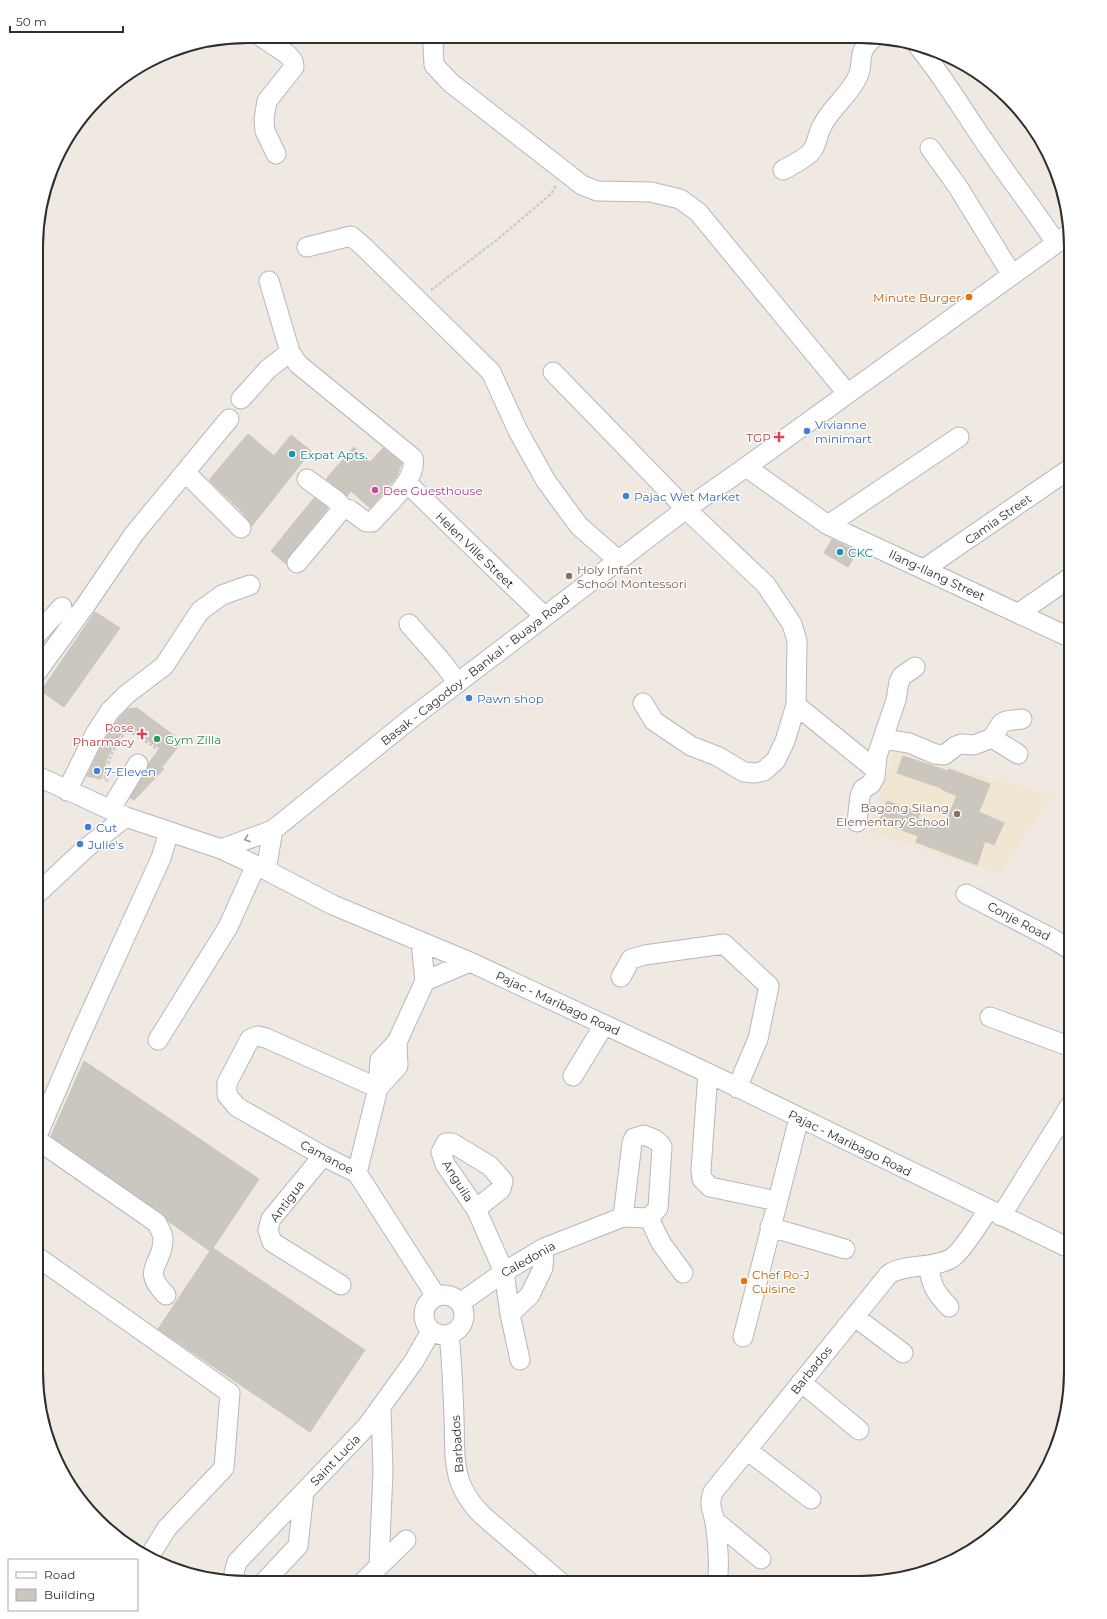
<svg xmlns="http://www.w3.org/2000/svg" width="1107" height="1619" viewBox="0 0 1107 1619" font-family="Montserrat,sans-serif">
<style>
.education{fill:#f0e6d1}
.building{fill:#cbc7bf;stroke:#cbc5ba}
.lines{fill:none;stroke-linecap:round;stroke-linejoin:round}
.minor-casing{stroke:#b4b7c1;stroke-width:21}
.path{stroke:#c9c9c9;stroke-width:2.5;stroke-dasharray:3 2;stroke-linecap:butt}
.minor{stroke:#fff;stroke-width:19}
.oneway{stroke:#969696}
.food-dot{fill:#e8710a;stroke:#fff;stroke-width:1.5}
.shop-dot{fill:#3f7fe0;stroke:#fff;stroke-width:1.5}
.health-dot{fill:#e0444e;stroke:#fff;stroke-width:1.5}
.culture-dot{fill:#0f9aa8;stroke:#fff;stroke-width:1.5}
.hotel-dot{fill:#d1479c;stroke:#fff;stroke-width:1.5}
.education-dot{fill:#8d6e63;stroke:#fff;stroke-width:1.5}
.leisure-dot{fill:#2e9e5b;stroke:#fff;stroke-width:1.5}
.labels{text-anchor:middle;dominant-baseline:central;stroke-width:3;stroke-linejoin:round;paint-order:stroke}
.food-label{font-size:12px;fill:#c56008;stroke:#fff;text-anchor:end}
.shop-label{font-size:12px;fill:#366cbe;stroke:#fff;text-anchor:start}
.health-label{font-size:12px;fill:#be3a42;stroke:#fff;text-anchor:end}
.culture-label{font-size:12px;fill:#0d838f;stroke:#fff;text-anchor:start}
.hotel-label{font-size:12px;fill:#b23c85;stroke:#fff;text-anchor:start}
.street-label{font-size:12px;fill:#2e2e2e;stroke:#fff}
.education-label{font-size:12px;fill:#785e54;stroke:#fff;text-anchor:start}
.leisure-label{font-size:12px;fill:#27864d;stroke:#fff;text-anchor:start}
.rim{fill:none;stroke:#2e2e2e;stroke-width:2}
</style>
<rect width="100%" height="100%" fill="#efe9e1"/>
<path class="education" d="M894 752 1052 795 999 874 869 832Z"/>
<path class="building" d="M248 434 274 456 291 435 311 451 252 526 242 512 209 480Z
M354 447 370 462 383 448 402 463 396 478 370 508 351 491 347 496 326 479Z
M314 498 328 508 289 556 286 564 271 551Z
M832 539 857 552 848 567 824 553Z
M95 612 120 628 64 707 41 691Z
M137 708 176 737 181 743 162 767 164 769 134 800 130 798 147 770 149 763 160 748 127 728 116 740 107 758 101 779 87 776 105 739 119 718 128 709Z
M903 756 948 771 949 769 990 784 979 812 1004 823 994 845 985 841 977 865 916 842 918 836 879 822 887 801 920 813 918 818 943 828 957 796 941 789V788L897 773Z
M84 1061 259 1179 213 1248 365 1350 310 1432 158 1329 210 1251 168 1221 163 1214 51 1136Z"/>
<g class="lines">
<g class="minor-casing">
<path id="minor" d="M260 36 287 54 293 61 294 67 267 101 264 119 265 131 276 154
M436 37 433 45 434 65 451 83 582 185 597 191 651 192 680 199 698 212 847 393
M918 46C942 75 962 109 984 141 1007 175 1033 208 1056 243
M930 148 958 187 1012 275
M783 170C792 165 805 159 811 152 818 144 817 134 822 126 831 107 850 95 858 76 865 59 855 55 873 38
M307 247 351 236 364 247 491 372 518 431 546 481 579 526 618 560
M269 281 290 352 298 364 413 458C418 479 385 507 372 522H366L350 510 343 508 337 501 307 479
M553 372 686 509 766 585 792 624 797 641 796 705 876 770
M241 399 268 369 290 352
M746 467 828 525 1071 638
M183 476 192 479 241 528
M407 483 544 616
M828 525 959 437
M297 563 343 508
M924 569 1071 468
M1019 613 1071 577
M409 624 443 663 458 683
M37 634 62 607
M37 672 85 606 134 534 229 419
M643 703 654 721 691 746 717 756 744 772 755 773 764 771 776 760 785 741 796 705
M992 738 1018 754
M883 739 909 743 935 754 944 755 956 746 961 744 974 745 992 738 1001 724 1006 721 1022 719
M37 776 126 817 221 849 266 870 333 905 470 962 708 1073 1071 1249
M67 791 95 734 110 711 127 694 164 666 200 611 222 595 250 585
M110 810 138 764
M857 822 860 796 863 789 871 784 875 777 877 756 896 700 899 682 902 676 915 667
M221 849 273 830 414 716 686 509 746 467 1069 234
M266 870 273 830
M37 894 86 848 126 817
M966 894 1053 939 1071 950
M621 977 631 959 645 955 724 944 769 986 758 1039 737 1088
M425 981 470 962
M990 1017 1071 1047
M158 1040 228 927 256 865
M708 1073 701 1170 702 1179 710 1187 777 1201
M573 1076 604 1025
M378 1088 398 1066 397 1042
M644 1135C652 1138 658 1140 662 1147L658 1208 649 1218 623 1217 632 1143 634 1138Z
M36 1138 79 1038 161 858 169 832
M36 1139 157 1223C159 1228 163 1234 163 1238 164 1265 139 1268 166 1295
M446 1143H452L490 1166 503 1181 501 1189 476 1209 445 1164 441 1152Z
M323 1156 271 1219 268 1230 272 1242 341 1285
M357 1173 323 1156 237 1107 227 1095V1083L250 1039 258 1036 266 1038 378 1088
M357 1173 378 1088 380 1060 397 1042 425 981 421 943
M357 1173 436 1296
M476 1209 504 1272 510 1314 520 1360
M1001 1216 1071 1104
M649 1218 661 1243 683 1273
M770 1227 845 1249
M36 1256 230 1393 224 1468 167 1528 149 1557
M928 1265C932 1286 934 1291 949 1307
M424 1315a20 20 0 1 1 40 0a20 20 0 1 1-40 0Z
M460 1303 504 1272 544 1248 623 1217
M510 1314 530 1295 543 1268 544 1248
M855 1317 903 1353
M449 1334C452 1362 453 1390 454 1418 455 1439 453 1462 460 1482 465 1495 473 1506 482 1515L560 1582
M743 1337 799 1118
M801 1382 859 1430
M747 1450 811 1499
M715 1521 761 1559
M379 1565 383 1471 381 1408
M236 1581 234 1573 237 1562 367 1426 414 1361 431 1331
M265 1581 298 1546 304 1492
M363 1582 406 1540
M716 1583C721 1573 717 1535 715 1523 713 1509 708 1507 713 1492L889 1274C907 1263 934 1269 952 1258 961 1252 981 1221 988 1210"/>
</g>
<path class="path" d="M431 290 498 239 551 194 556 186
M108 781 104 779C109 758 113 746 128 730L165 754"/>
<use href="#minor" class="minor"/>
</g>
<defs><path id="oneway-chevron" d="M-2-3.5L2.5 0L-2 3.5" fill="none" stroke-width="1.6" stroke-linecap="round" stroke-linejoin="round"/></defs>
<use class="oneway" href="#oneway-chevron" transform="translate(247 839) rotate(160)"/>
<g class="food-dot">
<circle cx="969" cy="297" r="4"/>
<circle cx="744" cy="1281" r="4"/>
</g>
<g class="shop-dot">
<circle cx="807" cy="431" r="4"/>
<circle cx="626" cy="496" r="4"/>
<circle cx="469" cy="698" r="4"/>
<circle cx="97" cy="771" r="4"/>
<circle cx="88" cy="827" r="4"/>
<circle cx="80" cy="844" r="4"/>
</g>
<g class="health-dot">
<path d="M777 431h4v4h4v4h-4v4h-4v-4h-4v-4h4z"/>
<path d="M140 728h4v4h4v4h-4v4h-4v-4h-4v-4h4z"/>
</g>
<g class="culture-dot">
<circle cx="292" cy="454" r="4"/>
<circle cx="840" cy="552" r="4"/>
</g>
<circle class="hotel-dot" cx="375" cy="490" r="4"/>
<g class="education-dot">
<circle cx="569" cy="576" r="4"/>
<circle cx="957" cy="814" r="4"/>
</g>
<circle class="leisure-dot" cx="157" cy="739" r="4"/>
<g class="labels">
<g class="food-label">
<text x="961" y="297">Minute Burger</text>
<text x="752" y="1274" text-anchor="start">Chef Ro-J<tspan x="752" dy="14">Cuisine</tspan></text>
</g>
<g class="shop-label">
<text x="815" y="424">Vivianne<tspan x="815" dy="14">minimart</tspan></text>
<text x="634" y="496">Pajac Wet Market</text>
<text x="477" y="698">Pawn shop</text>
<text x="105" y="771">7-Eleven</text>
<text x="96" y="827">Cut</text>
<text x="88" y="844">Julie's</text>
</g>
<g class="health-label">
<text x="771" y="437">TGP</text>
<text x="134" y="727">Rose<tspan x="134" dy="14">Pharmacy</tspan></text>
</g>
<g class="culture-label">
<text x="300" y="454">Expat Apts.</text>
<text x="848" y="552">CKC</text>
</g>
<g class="hotel-label">
<text x="383" y="490">Dee Guesthouse</text>
</g>
<g class="street-label">
<text transform="translate(998 519) rotate(-35)">Camia Street</text>
<text transform="translate(475 550) rotate(44)">Helen Ville Street</text>
<text transform="translate(937 575) rotate(25)">Ilang-Ilang Street</text>
<text transform="translate(475 670) rotate(-38)">Basak - Cagodoy - Bankal - Buaya Road</text>
<text transform="translate(1019 921) rotate(28)">Conje Road</text>
<text transform="translate(558 1003) rotate(25)">Pajac - Maribago Road</text>
<text transform="translate(850 1143) rotate(26)">Pajac - Maribago Road</text>
<text transform="translate(327 1157) rotate(28)">Camanoe</text>
<text transform="translate(458 1181) rotate(58)">Anguila</text>
<text transform="translate(287 1201) rotate(-53)">Antigua</text>
<text transform="translate(528 1259) rotate(-29)">Caledonia</text>
<text transform="translate(811 1370) rotate(-51)">Barbados</text>
<text transform="translate(457 1444) rotate(-94)">Barbados</text>
<text transform="translate(335 1460) rotate(-46)">Saint Lucia</text>
</g>
<g class="education-label">
<text x="577" y="569">Holy Infant<tspan x="577" dy="14">School Montessori</tspan></text>
<text x="949" y="807" text-anchor="end">Bagong Silang<tspan x="949" dy="14">Elementary School</tspan></text>
</g>
<g class="leisure-label">
<text x="165" y="739">Gym Zilla</text>
</g>
</g>
<path d="M0 0H1107V1619H0ZM247 43H860A204 204 0 0 1 1064 247V1372A204 204 0 0 1 860 1576H247A204 204 0 0 1 43 1372V247A204 204 0 0 1 247 43Z" fill="#fff" fill-rule="evenodd"/>
<path class="rim" d="M247 43H860A204 204 0 0 1 1064 247V1372A204 204 0 0 1 860 1576H247A204 204 0 0 1 43 1372V247A204 204 0 0 1 247 43Z"/>
<rect x="8" y="1559" width="130" height="52" fill="#ffffff" stroke="#ababab"/>
<rect x="16" y="1572" width="20" height="6" fill="#ffffff" stroke="#ababab"/>
<text x="44" y="1579" font-size="12" fill="#2e2e2e">Road</text>
<rect x="16" y="1589" width="20" height="12" fill="#cbc7bf" stroke="#ababab"/>
<text x="44" y="1599" font-size="12" fill="#2e2e2e">Building</text>
<path d="M10 26v6h113v-6" fill="none" stroke="#2e2e2e" stroke-width="2"/>
<text x="16" y="26" font-size="12" fill="#2e2e2e" stroke="#ffffff" stroke-width="3" paint-order="stroke">50 m</text>
</svg>
